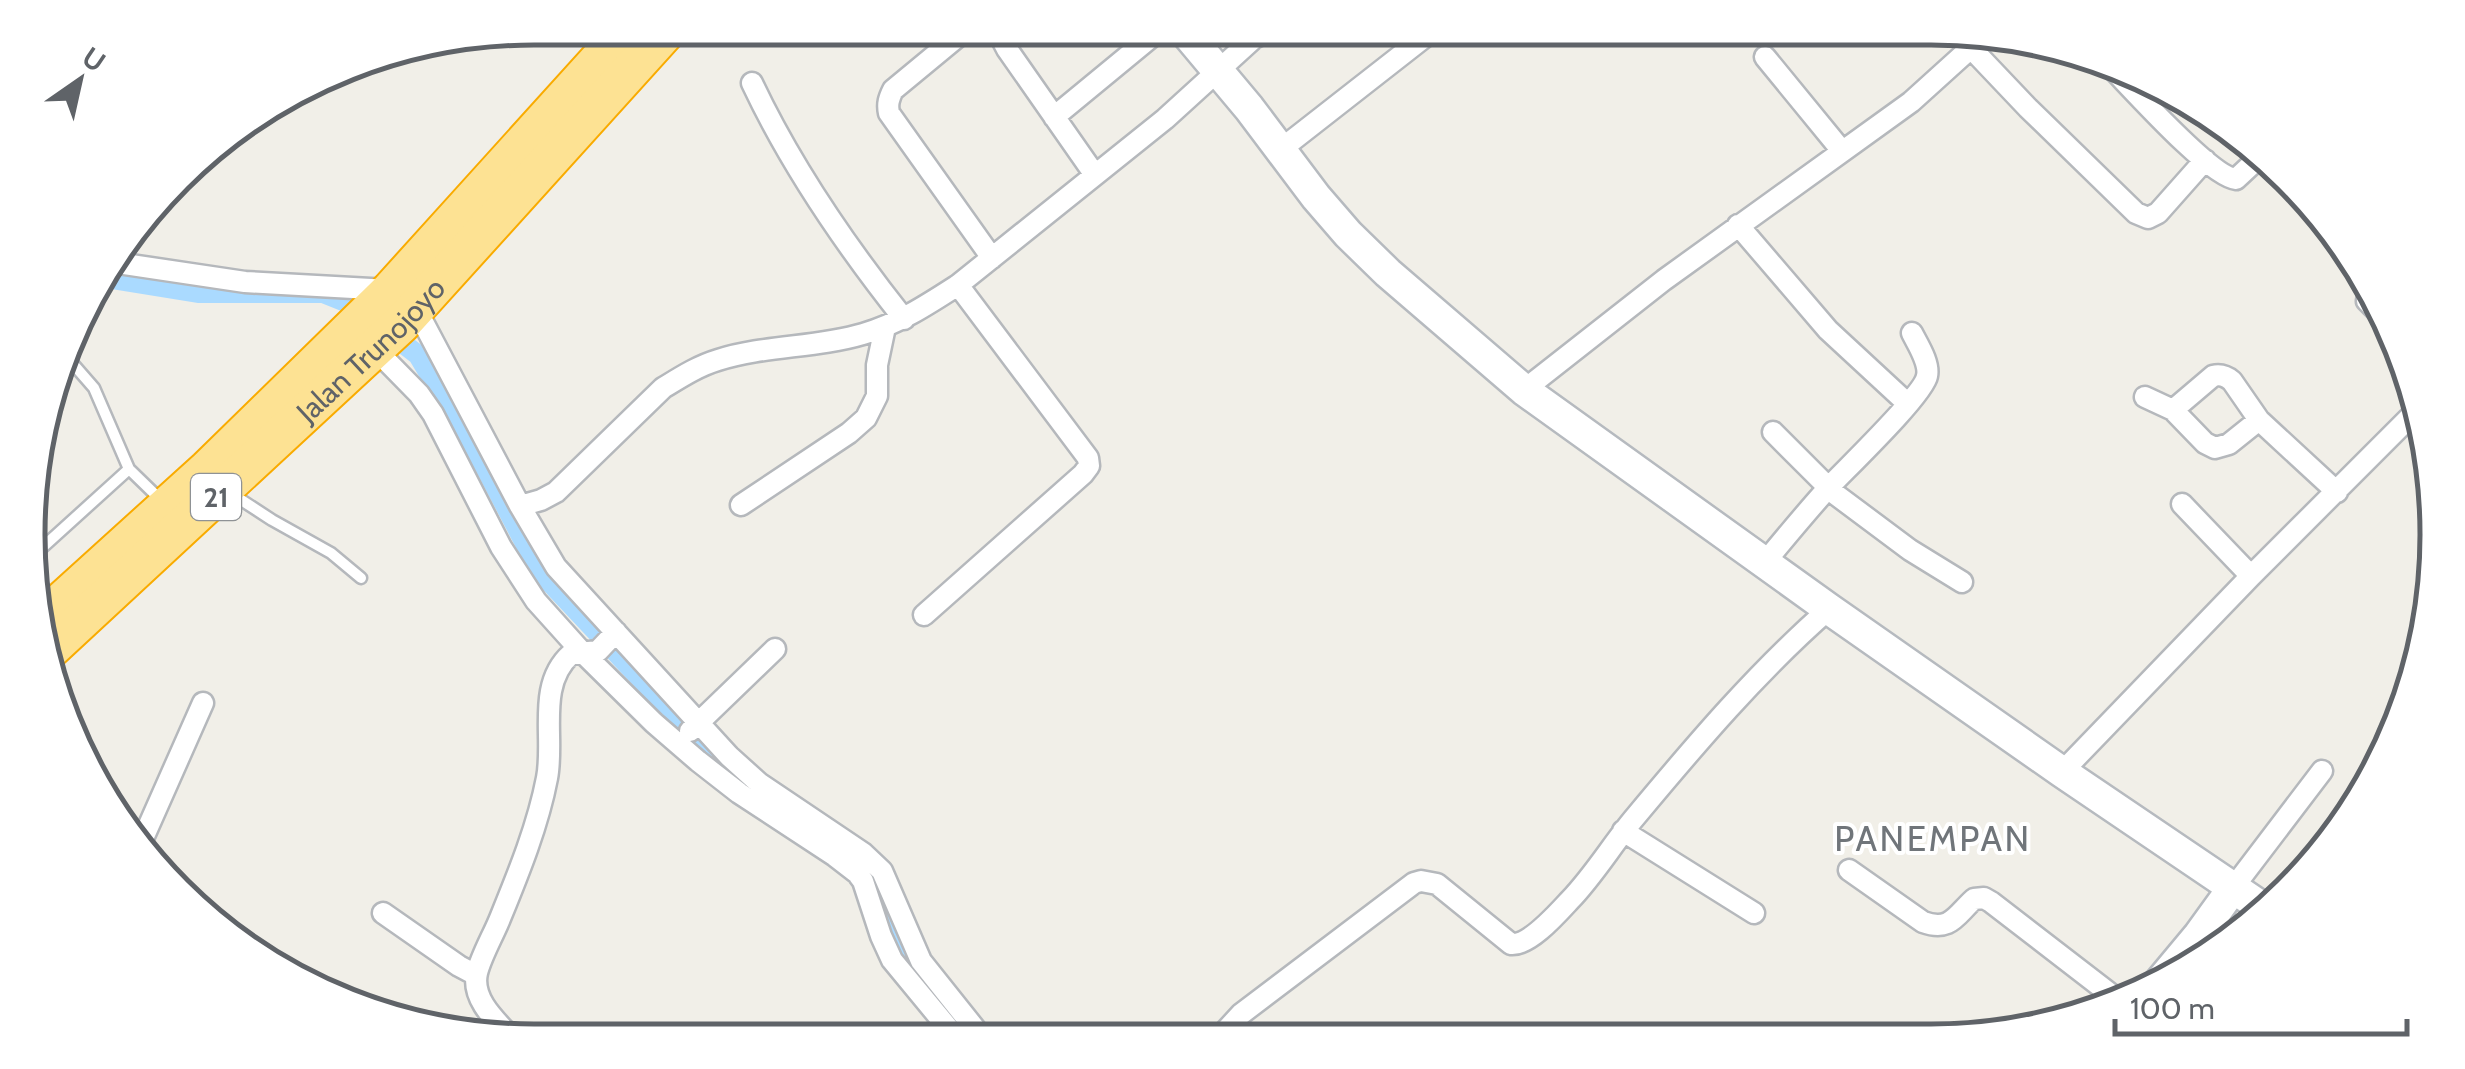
<svg xmlns="http://www.w3.org/2000/svg" width="2465" height="1069" viewBox="0 0 2465 1069" font-family="Cabin,sans-serif">
<style>
.lines{fill:none;stroke-linecap:round;stroke-linejoin:round}
.canal{stroke:#aadaff;stroke-width:20}
.lane-casing{stroke:#b5b8bc;stroke-width:15}
.street-casing{stroke:#b5b8bc;stroke-width:25}
.secondary-casing{stroke:#b6babf;stroke-width:35}
.highway-casing{stroke:#f9ab00;stroke-width:42}
.lane{stroke:#fff;stroke-width:10}
.street{stroke:#fff;stroke-width:20}
.secondary{stroke:#fff;stroke-width:30}
.highway{stroke:#fde293;stroke-width:38}
.labels{text-anchor:middle;dominant-baseline:central;stroke-width:8;stroke-linejoin:round;paint-order:stroke}
.shield{fill:#fff;stroke:#8f9295;stroke-width:2.5}
.shield-label{font-size:28px;font-weight:bold;fill:#5f6368}
.street-label{font-size:30px;fill:#5f6368;stroke:#fff}
.quarter-label{font-size:35px;letter-spacing:2.5px;fill:#70757a;stroke:#fff}
.rim{fill:none;stroke:#5f6368;stroke-width:5}
</style>
<rect width="100%" height="100%" fill="#f1efe8"/>
<g class="lines">
<path class="canal" d="M99 277 198 293H323L353 305 418 355 485 467 540 572 719 762 746 781
M884 892 894 932 918 963"/>
<g class="lane-casing">
<path id="lane" d="M67 357 94 388 129 469 164 503
M229 492 272 520 331 553 361 578
M33 556 129 469"/>
</g>
<g class="street-casing">
<path id="street" d="M968 28 893 90C889 98 887 104 889 113L992 258
M996 28 1007 49 1095 175
M1971 48 2028 108 2136 213 2148 218 2158 213 2205 160
M1765 57 1842 151
M2105 61C2128 84 2210 177 2236 179L2264 153
M752 83C792 168 846 246 904 319
M1054 117 1162 28
M1280 150 1436 28
M1738 225 1828 330 1908 404
M111 262 245 282 389 290
M2369 289 2367 301 2389 323
M415 307 520 506 556 567 729 756 759 783 863 853 882 871 921 961 984 1040
M371 345 419 394 433 414 501 547 536 601 581 651 654 723 698 761 739 793 835 856 857 873 863 881 881 936 892 960 958 1040
M1524 390 1664 280 1911 102 1984 36
M2145 397 2173 410 2205 443 2215 448 2229 444 2259 420
M2173 410 2213 376C2221 374 2226 376 2232 381L2259 420 2337 492
M1773 432 1835 494 1910 550 1962 582
M2182 504 2251 576
M741 505 849 433 866 418 877 396V365L885 327
M520 506 541 500 556 492 663 388C681 377 698 366 718 360 765 345 816 348 863 334 898 324 927 305 958 285
M1765 562C1786 537 1807 511 1830 486 1847 468 1924 394 1927 376 1930 363 1918 345 1912 333
M924 615 1083 474 1089 466 1088 458 958 285 1165 119 1254 38 1273 28
M690 731 775 649
M2062 772 2251 576 2413 414
M1623 831 1754 913
M141 843 203 703
M1849 870 1923 922C1951 932 1956 915 1974 899L1984 898 1991 902 2122 1003
M2233 888 2322 771
M383 913 459 966 476 975
M512 1038C496 1021 471 999 477 973 481 956 494 934 501 916 519 872 538 825 547 778 555 738 536 685 571 654L598 651 616 632
M1218 1039 1241 1014 1414 883 1421 881 1437 884 1511 944C1529 946 1557 914 1570 900 1595 874 1613 843 1636 816 1696 744 1758 671 1829 609"/>
</g>
<g class="secondary-casing">
<path id="secondary" d="M1182 28 1249 108 1316 197 1348 234 1388 273 1524 390 1829 609 2062 772 2266 910
M2159 983 2199 935 2233 888"/>
</g>
<g class="highway-casing">
<g id="highway">
<path d="M39 622 208 469 391 290 628 28"/>
<path id="s1" d="M49 650 402 323 669 28"/>
</g>
</g>
<use href="#lane" class="lane"/>
<use href="#street" class="street"/>
<use href="#secondary" class="secondary"/>
<use href="#highway" class="highway"/>
</g>
<g class="labels">
<rect class="shield" x="191" y="474" width="50" height="46" rx="8"/>
<g class="shield-label">
<text x="216" y="497">21</text>
</g>
<g class="street-label">
<text stroke="none"><textPath href="#s1" startOffset="440">Jalan Trunojoyo</textPath></text>
</g>
<g class="quarter-label">
<text x="1933" y="838">PANEMPAN</text>
</g>
</g>
<path d="M0 0H2465V1069H0ZM534 45H1931A489 489 0 0 1 2420 534V535A489 489 0 0 1 1931 1024H534A489 489 0 0 1 45 535V534A489 489 0 0 1 534 45Z" fill="#fff" fill-rule="evenodd"/>
<path class="rim" d="M534 45H1931A489 489 0 0 1 2420 534V535A489 489 0 0 1 1931 1024H534A489 489 0 0 1 45 535V534A489 489 0 0 1 534 45Z"/>
<g transform="translate(80 80) rotate(34)" stroke="#ffffff" stroke-width="8" paint-order="stroke">
<path d="M0-8L18 38L0 25L-18 38Z" fill="#5f6368"/>
<text y="-15" font-size="28" font-weight="bold" text-anchor="middle" fill="#5f6368">U</text>
</g>
<path d="M2115 1019v15h292v-15" fill="none" stroke="#5f6368" stroke-width="5"/>
<text x="2130" y="1019" font-size="30" fill="#5f6368" stroke="#ffffff" stroke-width="8" paint-order="stroke">100 m</text>
</svg>
